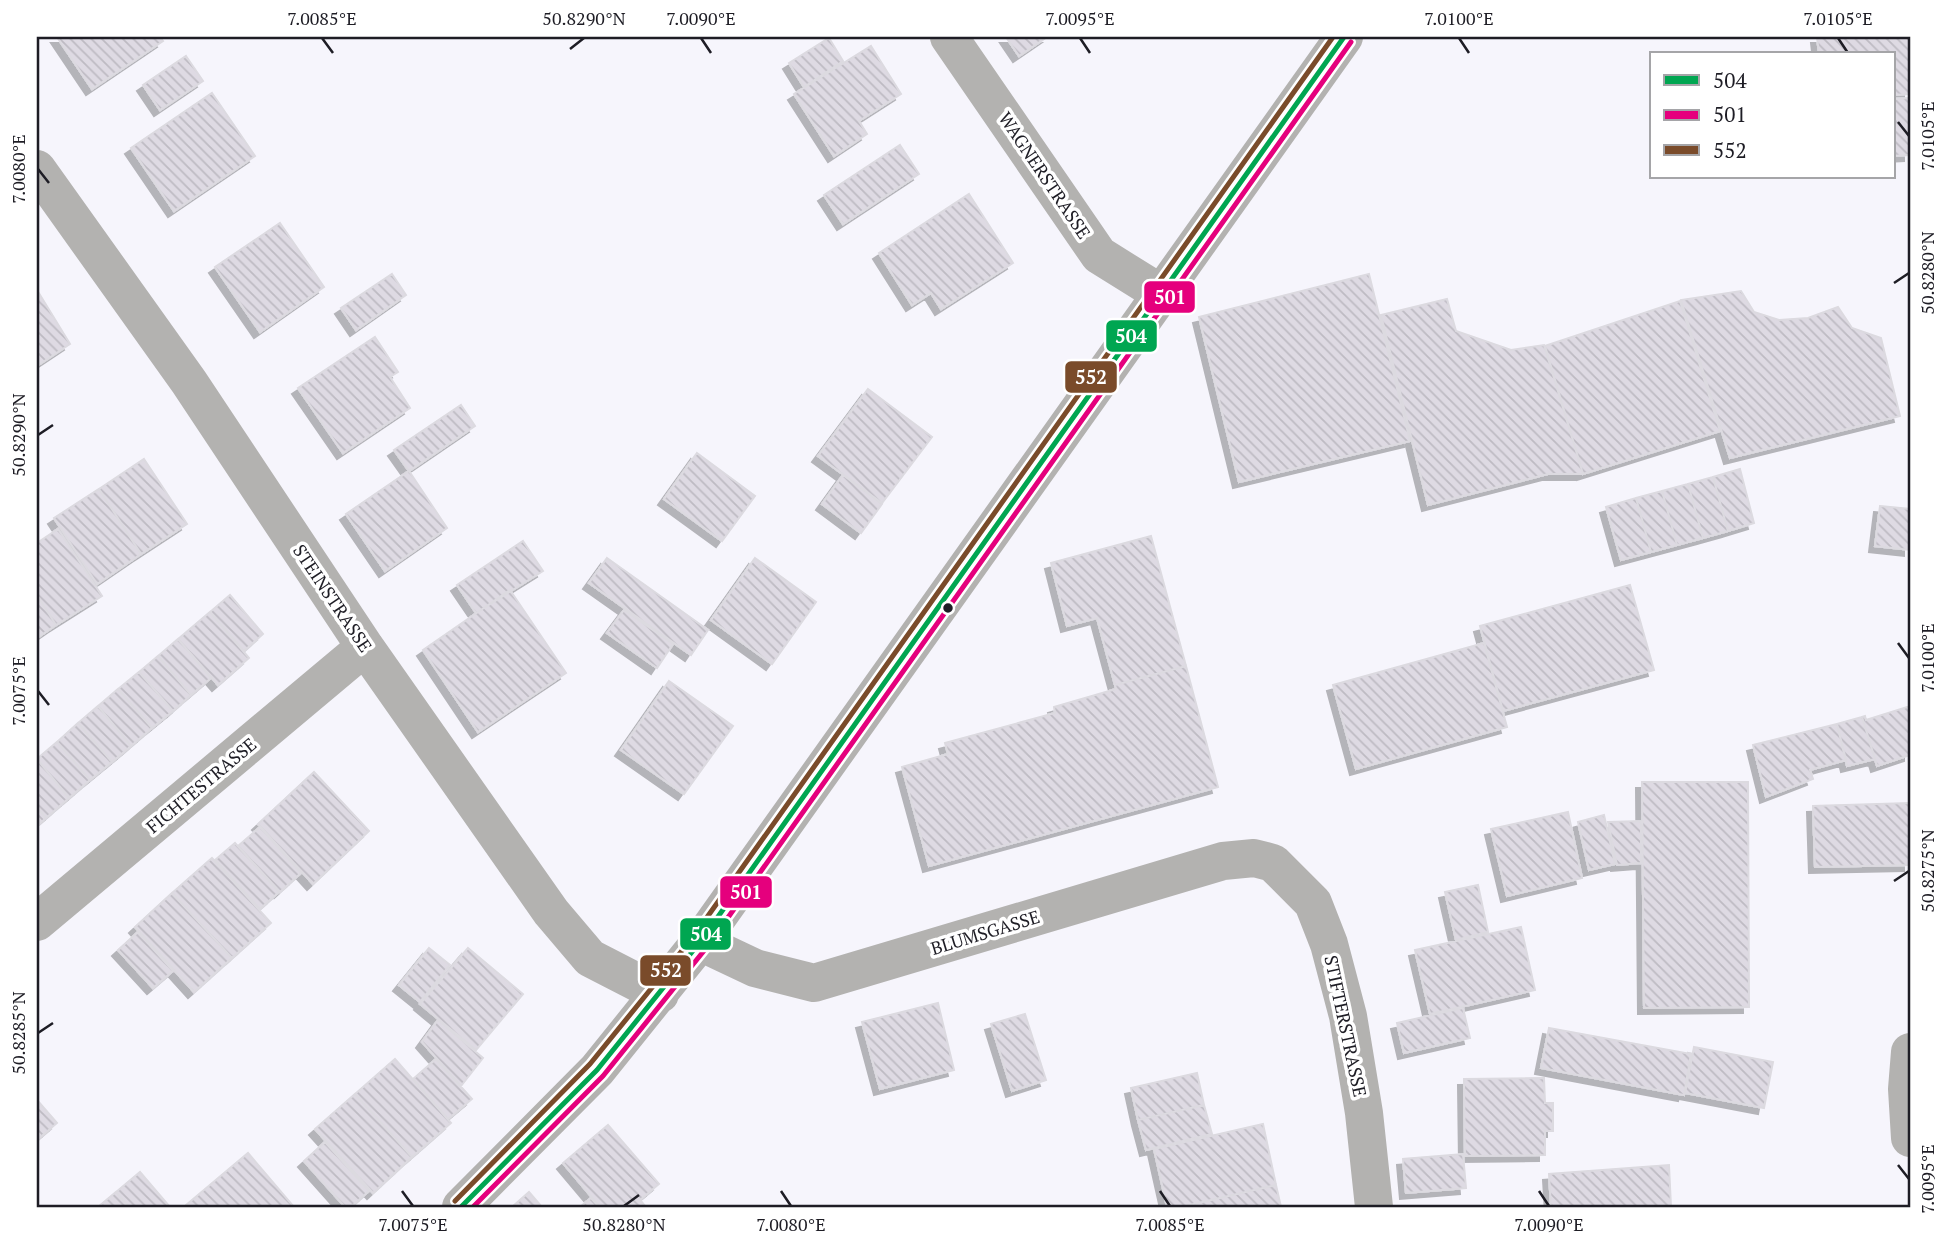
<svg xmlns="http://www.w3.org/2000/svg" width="1947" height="1244" viewBox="0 0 1947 1244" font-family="'PT Serif',serif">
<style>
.building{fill:url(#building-back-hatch);stroke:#dcdae0;stroke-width:2;filter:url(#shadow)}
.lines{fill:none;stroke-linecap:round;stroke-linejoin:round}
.minor{stroke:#b3b2b0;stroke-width:38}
.bus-1-casing{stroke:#fff;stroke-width:10}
.bus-2-casing{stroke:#fff;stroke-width:10}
.bus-3-casing{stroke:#fff;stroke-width:10}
.bus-1{stroke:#00a651;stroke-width:5}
.bus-2{stroke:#e5007d;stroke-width:5}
.bus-3{stroke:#7a4b2a;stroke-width:5}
.ticks{fill:none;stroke:#1e1d25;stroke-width:2.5}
.bus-dot{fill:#1e1d25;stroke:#fff;stroke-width:2.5}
.labels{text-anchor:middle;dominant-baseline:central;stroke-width:7;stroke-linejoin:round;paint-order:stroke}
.street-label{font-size:18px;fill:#1e1d25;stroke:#fff}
.line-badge{stroke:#fff;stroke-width:2.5}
.badge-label{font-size:19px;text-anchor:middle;font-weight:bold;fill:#fff}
.neatline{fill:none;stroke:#1e1d25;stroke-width:2.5}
.ticks-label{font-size:18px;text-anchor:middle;fill:#1e1d25}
</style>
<defs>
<pattern id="building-back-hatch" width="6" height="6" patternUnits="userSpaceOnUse" patternTransform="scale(1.75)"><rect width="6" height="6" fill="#dedae3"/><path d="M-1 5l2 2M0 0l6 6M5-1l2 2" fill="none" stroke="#bebbc3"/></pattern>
<filter id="shadow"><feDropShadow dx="-6" dy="6" stdDeviation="0" flood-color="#0004"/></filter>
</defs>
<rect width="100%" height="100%" fill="#f6f5fc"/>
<path class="building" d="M57 37H160L163 41 92 89Z
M1006 37H1047L1019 56Z
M1817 37H1910V94L1893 95V54H1819Z
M829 38 843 61 804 87 789 63Z
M871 46 901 94 859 121 867 134 834 156 794 94Z
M186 56 203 81 160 110 143 85Z
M212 93 255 156 174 211 131 148Z
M1909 98 1910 155 1893 156V99Z
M900 145 919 174 843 224 824 195Z
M969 194 1013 263 941 309 931 293 912 305 879 253Z
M280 223 324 287 260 332 215 267Z
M392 274 406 295 356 330 341 308Z
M1369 274 1410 441 1239 482 1199 317Z
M37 290 70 344 37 366Z
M1741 291 1754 312 1779 320 1808 318 1838 307 1852 328 1881 338 1900 416 1730 458 1681 300Z
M1447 299 1456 331 1511 350 1544 345 1583 474H1548L1428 505 1381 315Z
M1680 301 1720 431 1583 474 1545 346Z
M375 337 398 372 390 377 410 408 343 453 298 388Z
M868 389 932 437 882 503 818 456Z
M461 405 475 426 409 471 394 450Z
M697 453 755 496 722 541 664 499Z
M144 459 187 524 141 554 99 489Z
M1740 469 1754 523 1728 531 1713 477Z
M409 471 447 528 385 571 346 514Z
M843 475 882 504 861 533 822 504Z
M1713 477 1728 531 1703 538 1688 484Z
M1688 484 1703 538 1677 545 1662 491Z
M99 489 141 554 97 584 54 518Z
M1662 491 1677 545 1651 552 1636 498Z
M1636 498 1651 552 1621 560 1606 507Z
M1880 506 1910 509V550L1875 546Z
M58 529 102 596 56 625 37 595V543Z
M1151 536 1186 666 1115 685 1097 618 1067 626 1051 563Z
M523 541 543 571 476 613 457 585Z
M607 558 708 630 691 655 589 583Z
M755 558 816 602 772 664 711 620Z
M1630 585 1654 670 1503 711 1480 626Z
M510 590 566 673 478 732 423 650Z
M37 595 56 625 37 638Z
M230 595 263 634 244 651 210 612Z
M624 610 673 644 657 668 607 633Z
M210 612 249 658 218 685 178 639Z
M178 639 211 678 191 695 158 656Z
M1484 643 1507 727 1356 769 1333 685Z
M158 656 191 695 173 711 139 672Z
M1186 666 1218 787 929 866 902 767 948 754 945 743 1055 713 1054 707 1116 689 1115 685Z
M139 672 173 711 152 728 118 689Z
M669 681 733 726 684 794 621 750Z
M118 689 152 728 131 746 98 706Z
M98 706 131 746 112 762 78 723Z
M1910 706V755L1877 766 1862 717 1865 716 1866 720Z
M1862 717 1875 759 1847 766 1837 724Z
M78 723 112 762 90 780 57 742Z
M1837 724 1846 760 1810 770 1813 779 1766 797 1753 745Z
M57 742 90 780 69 798 37 759Z
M37 759 69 798 46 818 37 807Z
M314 772 369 831 313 884 258 824Z
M1642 782H1748L1749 1007 1644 1008Z
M1909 803 1910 865 1815 867 1813 806Z
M37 807 46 818 37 826Z
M1568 812 1582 878 1507 896 1491 829Z
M1604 815 1615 864 1589 870 1578 822Z
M1641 821V863L1617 865 1608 822Z
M260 827 301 873 280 892 238 846Z
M235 843 279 892 260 909 215 860Z
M212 858 271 923 232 958 172 893Z
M1478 885 1488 932 1456 940 1445 892Z
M172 893 232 958 194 992 135 927Z
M1521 927 1535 990 1430 1014 1415 950Z
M138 932 173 971 153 988 118 950Z
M429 948 450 965 420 1002 399 985Z
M468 948 523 994 476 1050 420 1004Z
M938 1003 954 1070 880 1089 862 1022Z
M1463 1008 1470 1038 1404 1053 1397 1023Z
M1025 1014 1046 1080 1012 1091 991 1024Z
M438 1020 483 1058 461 1086 422 1042Z
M1549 1028 1691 1054 1684 1095 1541 1068Z
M1694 1047 1773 1062 1764 1108 1685 1093Z
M395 1059 451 1123 412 1157 355 1094Z
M436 1059 472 1099 448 1119 413 1079Z
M1197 1073 1204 1105 1138 1120 1131 1088Z
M1544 1078 1545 1103H1553V1131H1545V1155L1465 1156 1464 1079Z
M355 1094 412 1157 373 1193 315 1129Z
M37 1100 57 1123 37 1140Z
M1204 1105 1212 1134 1146 1150 1138 1120Z
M1263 1124 1276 1185 1181 1207H1167L1154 1149Z
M608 1125 659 1184 640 1200 646 1207H600L563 1163Z
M325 1142 369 1191 351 1207H345L304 1161Z
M248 1153 294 1207H188L186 1205Z
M1463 1154 1466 1188 1406 1193 1403 1159Z
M1669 1165 1671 1207H1551L1549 1174Z
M140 1172 170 1207H129L116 1192Z
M1276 1185 1281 1207H1181Z
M116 1192 129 1207H98Z
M529 1192 542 1207H512Z
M591 1198 599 1207H580Z"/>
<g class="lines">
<path class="minor" d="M949 37 1099 255 1160 293
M37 169 189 382 365 647 551 912 590 958 660 994
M37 922 365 647
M700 942 755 968 814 983 1223 861 1254 858 1273 863 1313 903 1329 944 1348 1016 1364 1113 1374 1207
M1910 1052 1907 1089 1910 1138
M461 1207 597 1070 700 942 1344 37"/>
<g class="bus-1-casing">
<path id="bus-1" d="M461 1207 597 1070 700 942 1344 37"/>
</g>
<g class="bus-2-casing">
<path id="bus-2" d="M473 1207 603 1076 707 947 1351 42"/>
</g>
<g class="bus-3-casing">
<path id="bus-3" d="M455 1201 590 1064 693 937 1333 37"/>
</g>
<use href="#bus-1" class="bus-1"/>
<use href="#bus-2" class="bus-2"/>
<use href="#bus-3" class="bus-3"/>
</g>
<path class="ticks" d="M322 38 333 53M701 38 711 53M1080 38 1090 53M1459 38 1469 53M1838 38 1848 53M570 49 584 38M1898 122 1909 136M38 169 49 183M1894 283 1909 273M38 435 53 425M1898 643 1909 658M38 691 49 705M1894 881 1909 871M38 1033 53 1023M1898 1165 1909 1179M402 1191 413 1206M781 1191 791 1206M1160 1191 1170 1206M1539 1191 1549 1206M624 1206 639 1195"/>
<circle class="bus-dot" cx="948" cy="608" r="6"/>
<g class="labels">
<g class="street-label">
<text transform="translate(1045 175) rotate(56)">WAGNERSTRASSE</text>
<text transform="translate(333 598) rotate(56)">STEINSTRASSE</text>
<text transform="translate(201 785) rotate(-40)">FICHTESTRASSE</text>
<text transform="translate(985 932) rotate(-17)">BLUMSGASSE</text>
<text transform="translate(1346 1026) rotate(78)">STIFTERSTRASSE</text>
</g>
</g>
<g class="line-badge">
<rect x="1143" y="280" width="53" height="34" rx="7" fill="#e5007d"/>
<rect x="1105" y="319" width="53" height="34" rx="7" fill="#00a651"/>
<rect x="1064" y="360" width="54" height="34" rx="7" fill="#7a4b2a"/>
<rect x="719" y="875" width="54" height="34" rx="7" fill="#e5007d"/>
<rect x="679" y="917" width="53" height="34" rx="7" fill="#00a651"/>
<rect x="639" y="954" width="53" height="33" rx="7" fill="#7a4b2a"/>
</g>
<g class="badge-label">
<text x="1170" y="304">501</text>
<text x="1131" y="343">504</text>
<text x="1091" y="384">552</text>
<text x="746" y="899">501</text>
<text x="706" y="941">504</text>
<text x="666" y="977">552</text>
</g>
<rect width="1947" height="1244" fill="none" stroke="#ffffff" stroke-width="77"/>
<rect x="1650" y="52" width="245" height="126" fill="#ffffff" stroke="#a5a5a8" stroke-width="2"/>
<rect x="1664" y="75" width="35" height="10" fill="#00a651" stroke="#a5a5a8" stroke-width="2"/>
<text x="1713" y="88" font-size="21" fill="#1e1d25">504</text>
<rect x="1664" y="110" width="35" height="10" fill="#e5007d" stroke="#a5a5a8" stroke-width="2"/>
<text x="1713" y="122" font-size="21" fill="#1e1d25">501</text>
<rect x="1664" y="145" width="35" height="10" fill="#7a4b2a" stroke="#a5a5a8" stroke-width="2"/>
<text x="1713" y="158" font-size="21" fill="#1e1d25">552</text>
<rect x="38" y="38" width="1871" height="1168" class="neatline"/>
<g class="ticks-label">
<text x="322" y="25">7.0085°E</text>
<text x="584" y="25">50.8290°N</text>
<text x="701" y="25">7.0090°E</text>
<text x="1080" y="25">7.0095°E</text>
<text x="1459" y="25">7.0100°E</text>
<text x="1838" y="25">7.0105°E</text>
<text transform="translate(1928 136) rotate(-90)" y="6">7.0105°E</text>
<text transform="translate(19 169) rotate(-90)" y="6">7.0080°E</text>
<text transform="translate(1928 273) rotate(-90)" y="6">50.8280°N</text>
<text transform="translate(19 435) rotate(-90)" y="6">50.8290°N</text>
<text transform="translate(1928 658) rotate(-90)" y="6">7.0100°E</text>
<text transform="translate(19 691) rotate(-90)" y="6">7.0075°E</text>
<text transform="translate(1928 871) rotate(-90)" y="6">50.8275°N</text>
<text transform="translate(19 1033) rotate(-90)" y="6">50.8285°N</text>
<text transform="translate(1928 1179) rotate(-90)" y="6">7.0095°E</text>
<text x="413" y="1231">7.0075°E</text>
<text x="624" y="1231">50.8280°N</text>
<text x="791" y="1231">7.0080°E</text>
<text x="1170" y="1231">7.0085°E</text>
<text x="1549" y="1231">7.0090°E</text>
</g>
</svg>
